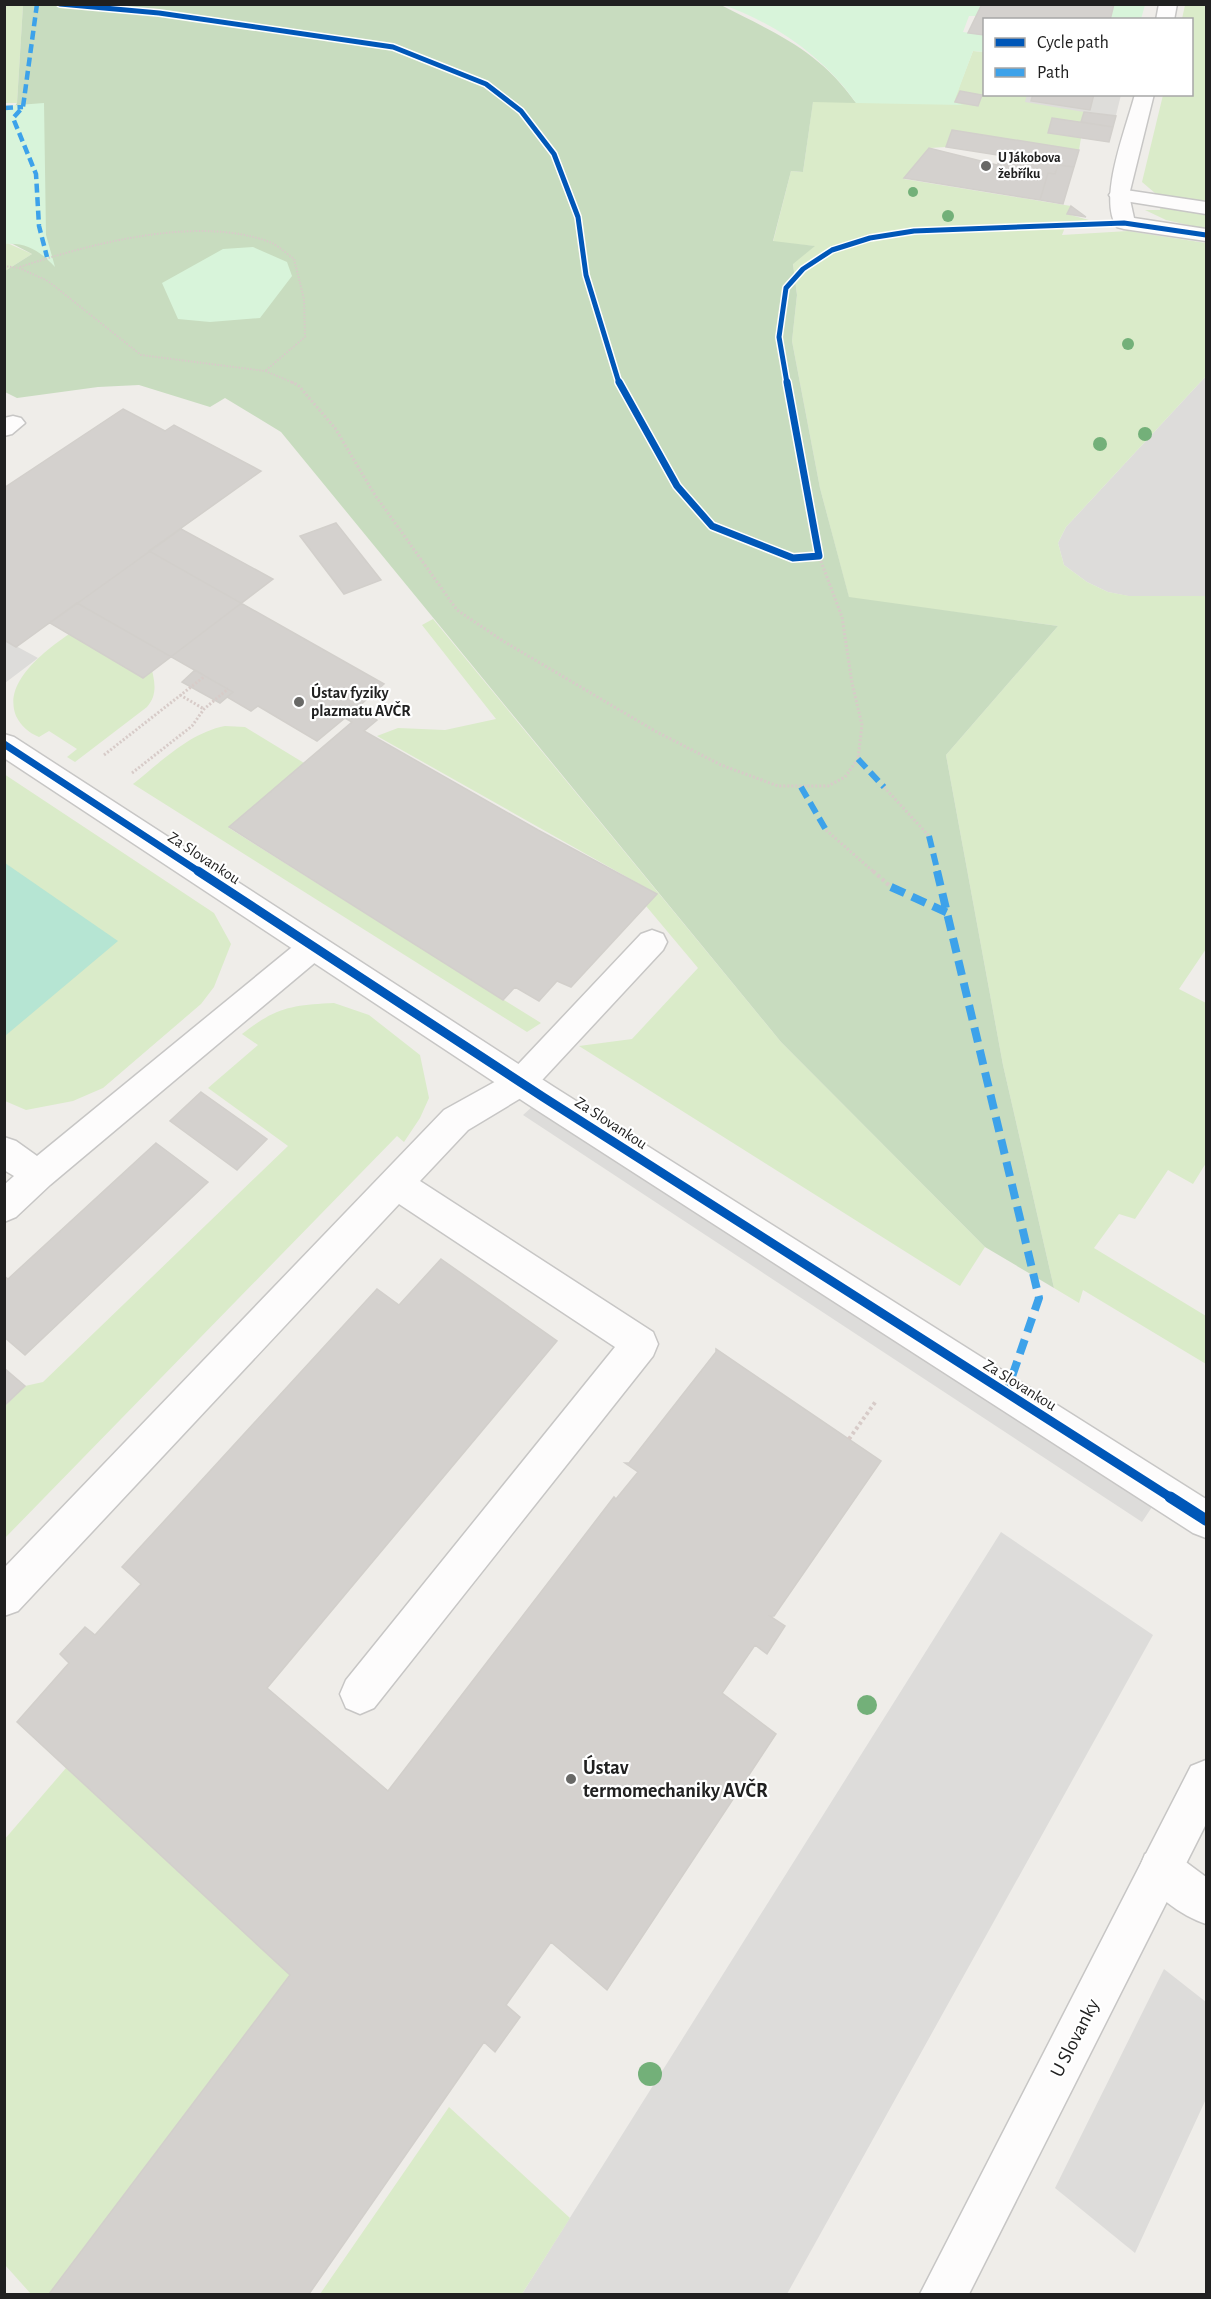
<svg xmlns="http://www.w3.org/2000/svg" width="1211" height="2299" viewBox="0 0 1211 2299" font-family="'Alegreya Sans',sans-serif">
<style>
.residential{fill:#deddda}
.religious{fill:#dddcda}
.grass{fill:#daebc9}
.forest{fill:#c8dcbf}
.park{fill:#d8f4da}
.pitch{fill:#b6e5d3}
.building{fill:#d4d1ce;stroke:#d2cfcb;stroke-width:1.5}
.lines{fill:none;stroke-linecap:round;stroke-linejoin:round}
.lane-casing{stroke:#c7c6c5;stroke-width:3}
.street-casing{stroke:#c7c6c5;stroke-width:3}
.path-far2{stroke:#d7cbc8;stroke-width:2;stroke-dasharray:1.5 1.5;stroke-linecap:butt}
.path-far1{stroke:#d7cbc8;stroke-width:3;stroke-dasharray:2 2;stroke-linecap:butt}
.path{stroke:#d7cbc8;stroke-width:4;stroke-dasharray:3 3;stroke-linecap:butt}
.lane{fill:#fdfcfc;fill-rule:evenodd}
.street{fill:#fdfcfc;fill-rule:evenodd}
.quiet-far2{stroke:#3da2ea;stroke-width:4.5;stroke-dasharray:9 4.5;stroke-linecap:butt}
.quiet-far1{stroke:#3da2ea;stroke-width:6;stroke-dasharray:12 6;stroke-linecap:butt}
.quiet{stroke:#3da2ea;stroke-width:8;stroke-dasharray:15 8;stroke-linecap:butt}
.cycleway-far3-casing{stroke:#fff;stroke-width:8}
.cycleway-far2-casing{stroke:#fff;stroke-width:10}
.cycleway-far1-casing{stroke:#fff;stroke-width:13}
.cycleway-casing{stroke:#fff;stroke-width:15}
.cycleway-far3{stroke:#0057b8;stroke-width:5}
.cycleway-far2{stroke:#0057b8;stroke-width:7}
.cycleway-far1{stroke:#0057b8;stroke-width:9}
.cycleway{stroke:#0057b8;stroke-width:11}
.tree{fill:#73b079}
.poi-dot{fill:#686866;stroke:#fff;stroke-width:2}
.labels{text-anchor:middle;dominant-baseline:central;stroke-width:4.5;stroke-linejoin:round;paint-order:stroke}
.far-poi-label{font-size:14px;font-weight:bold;fill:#202020;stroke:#fff;text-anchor:start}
.poi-label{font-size:16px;font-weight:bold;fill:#202020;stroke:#fff;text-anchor:start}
.street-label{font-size:16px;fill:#202020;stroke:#fff}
.near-poi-label{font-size:20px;font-weight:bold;fill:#202020;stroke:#fff;text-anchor:start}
.near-street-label{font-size:20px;fill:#202020;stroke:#fff}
</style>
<rect width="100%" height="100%" fill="#efede9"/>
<path class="residential" d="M984 52V94L1121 95 1113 127 963 105Z"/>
<path class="religious" d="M1206 376V596H1128L1108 592 1087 582 1064 565 1058 543 1066 527Z
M5 640 38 658 5 683Z
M543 1097 1162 1492 1142 1522 523 1115Z
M1001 1532 1153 1635 787 2294H522Z
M1164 1969 1206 2002V2099L1135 2253 1055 2188Z"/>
<path class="grass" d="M5 5H23L17 103H5Z
M1185 5H1206V229L1166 220 1145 210H1160L1162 199 1142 182 1163 95 1192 94V20L1182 19Z
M973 51 984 52V94L1027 95 1025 102 1084 112 1081 122 1052 118 1048 133 1081 138 1079 150 952 130 946 147 929 148 904 179 1071 206 1067 214 1089 220 1067 222 1062 235 1128 231 1206 243V376L1066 527 1058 543 1064 565 1087 582 1108 592 1129 596H1206V949L1179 989 1206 1003V1163L1193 1184 1168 1170 1135 1219 1119 1214 1094 1248 1206 1316V1364L1083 1290 1079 1303 1054 1288 1003 1065 946 755 1058 626 849 598 820 488 792 341 797 295 793 263 814 246 773 242 791 171 803 172 813 101 953 103Z
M5 242 32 254 5 271Z
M433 619 781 1042 985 1247 960 1286 579 1046 632 1039 698 968 646 906 657 894 377 736 398 728 445 730 496 719 422 625Z
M88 621 150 662C154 679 159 693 147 707L75 762 67 757 77 749 49 731 39 737C29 733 21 726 16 716 0 676 61 640 88 621Z
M225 726 245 727 304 763 229 828 541 1023 527 1032 133 784C161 762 189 733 225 726Z
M4 774 214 913 231 944 214 987 201 1004 103 1088 73 1101 26 1110 5 1101Z
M334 1003 369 1015 420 1055 429 1098 420 1118 404 1142 397 1136 5 1538V1406L25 1386 43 1382 288 1146 208 1088 258 1045 242 1034C276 1007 293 1005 334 1003Z
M66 1768 290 1975 49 2294H31L5 2265 4 1840Z
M449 2107 570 2218 522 2294H320Z"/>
<path class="forest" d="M23 5H721C775 33 819 50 856 103L813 102 803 172 791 171 773 241 815 246 793 264 797 295 792 341 820 488 849 597 1058 626 946 755 1003 1065 1054 1288 985 1247 781 1042 281 432 225 398 210 407 139 385 98 387 17 398 5 392V271L32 254 9 242 4 112H11L17 103Z"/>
<path class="park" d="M723 5H982L978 16H969L963 32 984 35V52L973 51 954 102 963 105 856 103C824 57 775 23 723 5Z
M1114 5H1145L1141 19 1110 20Z
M44 103 46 235 55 267C40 251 26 242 5 244V106Z
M253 247 287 262 292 276 260 318 210 322 178 319 162 283 223 249Z"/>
<path class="pitch" d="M5 863 118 941 5 1036Z"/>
<path class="building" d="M982 4H1114L1110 20H984V35L968 33Z
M960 91 982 95 978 106 955 102Z
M1033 94H1094L1090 110 1031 101Z
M1084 112 1116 116 1113 127 1081 122Z
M1052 118 1113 127 1109 142 1048 133Z
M952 130 1079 150 1074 167 1058 165 1055 174 1048 173 1040 200 904 178 929 148 997 165 1004 156 946 147Z
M1058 165 1074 167 1063 204 1040 200 1048 173 1055 174Z
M1071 206 1086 217 1067 214Z
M123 409 165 431 174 425 261 471 149 551 384 684 357 708 377 720 364 731 538 830 657 894 571 987 557 981 539 1001 515 987 503 1000 229 827 352 722 345 718 317 741 258 706 251 711 227 697 233 692 77 603 16 647 4 640V488Z
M336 523 381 580 344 594 300 536Z
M181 529 273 579 143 678 50 623Z
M195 670 205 676 233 692 220 703 182 682Z
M201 1092 267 1139 237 1170 170 1121Z
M156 1143 208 1182 25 1355 4 1337V1276L8 1279Z
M441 1259 557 1341 267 1688 388 1791 614 1497 616 1499 638 1472 625 1463H629L716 1352V1349L881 1461 774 1616H770L785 1626 767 1654 755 1645 722 1693 776 1734 607 1990 551 1942 506 2005 520 2017 495 2052 484 2042 309 2294H49L290 1975 17 1722 69 1663 60 1654 85 1627 95 1635 141 1584 122 1567 377 1289 399 1305Z
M4 1368 25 1386 4 1406Z"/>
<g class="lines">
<g class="lane-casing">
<path id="lane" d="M1119 189 1206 202V214L1112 199 1109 195 1112 191Z
M13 416 21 418 25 423 12 434 4 436V418Z
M652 930 663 934 667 942 663 950 531 1092 468 1130 420 1181 653 1332 658 1344 653 1356 374 1708 360 1714 346 1708 340 1694 346 1680 615 1347 399 1204 18 1611 4 1616V1568L444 1110 509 1074 641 934Z
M313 935 324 939 328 947 324 955 50 1185 16 1217 4 1222V1185L14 1176 4 1170V1137L16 1141 37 1156 302 939Z
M1160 1848 1175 1854 1206 1877V1924C1182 1916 1149 1893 1139 1869L1145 1854Z"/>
</g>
<g class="street-casing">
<path id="street" d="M1159 4H1177L1174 20H1156Z
M1135 94H1154L1129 195 1134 218 1206 229V241L1124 229 1117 227C1097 199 1127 126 1135 94Z
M4 734 14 737 554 1087 1206 1499V1538L1193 1533 532 1107 4 758Z
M1206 1760V1824L969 2294H920L1191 1766Z"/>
</g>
<path class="path-far2" d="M60 4 159 13 393 47 486 84 521 111 554 154 578 217 586 275 619 383
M4 266 19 268 48 281 141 355 265 371 294 383
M20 267C90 244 200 214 272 243 280 247 287 254 294 259L304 299 305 337 265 371
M787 383 779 337 786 288 803 269 832 250 870 238 914 231 1082 225"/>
<path class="path-far1" d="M291 382 298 385 335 428 373 492 457 610 503 641 655 731 721 765 778 786H828L845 777 858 759 862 725 852 683 842 617 819 556 787 382
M619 382 677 486 712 526 793 558 819 556
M180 695 204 709
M104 755 205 676
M132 773 192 726 204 709 228 689
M884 787 929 836
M826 830 875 873"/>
<path class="path" d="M873 871 891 887
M849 1439 876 1401"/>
<use href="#lane" class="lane"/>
<use href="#street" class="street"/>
<path class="quiet-far2" d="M37 4 23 107 13 118 36 174 39 226 47 257
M4 108 23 107"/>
<path class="quiet-far1" d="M858 759 884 787
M801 787 826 830
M929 836 938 873"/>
<path class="quiet" d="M937 871 1039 1298 1006 1394
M891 887 948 913"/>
<g class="cycleway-far3-casing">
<path id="cycleway-far3" d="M60 4 159 13 393 47 486 84 521 111 554 154 578 217 586 275 619 383
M787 383 779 337 786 288 803 269 832 250 870 238 914 231 1124 223 1206 235"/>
</g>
<g class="cycleway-far2-casing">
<path id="cycleway-far2" d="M619 382 677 486 712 526 793 558 819 556 787 382
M4 744 201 873"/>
</g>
<g class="cycleway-far1-casing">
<path id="cycleway-far1" d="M198 871 543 1097 1173 1499"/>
</g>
<g class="cycleway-casing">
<path id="cycleway" d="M1170 1497 1206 1520"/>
</g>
<use href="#cycleway-far3" class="cycleway-far3"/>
<use href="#cycleway-far2" class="cycleway-far2"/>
<use href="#cycleway-far1" class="cycleway-far1"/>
<use href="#cycleway" class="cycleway"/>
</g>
<g class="tree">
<circle cx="913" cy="192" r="5"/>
<circle cx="948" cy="216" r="6"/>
<circle cx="1128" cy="344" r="6"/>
<circle cx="1145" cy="434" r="7"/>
<circle cx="1100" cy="444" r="7"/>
<circle cx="867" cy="1705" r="10"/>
<circle cx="650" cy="2074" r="12"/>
</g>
<g class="poi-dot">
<circle cx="986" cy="166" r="6"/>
<circle cx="299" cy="702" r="6"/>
<circle cx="571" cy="1779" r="6"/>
</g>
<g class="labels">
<g class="far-poi-label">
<text x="998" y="158">U Jákobova<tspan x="998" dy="16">žebříku</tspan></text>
</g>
<g class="poi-label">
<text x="311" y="693">Ústav fyziky<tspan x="311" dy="18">plazmatu AVČR</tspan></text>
</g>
<g class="street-label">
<text transform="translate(204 858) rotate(33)">Za Slovankou</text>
<text transform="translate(611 1123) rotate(33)">Za Slovankou</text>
<text transform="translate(1020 1385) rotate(32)">Za Slovankou</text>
</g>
<g class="near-poi-label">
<text x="583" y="1768">Ústav<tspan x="583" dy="23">termomechaniky AVČR</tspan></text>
</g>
<g class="near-street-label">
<text transform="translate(1075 2038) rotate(-63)">U Slovanky</text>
</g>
</g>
<rect width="1211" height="2299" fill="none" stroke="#202020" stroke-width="12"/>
<rect x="983" y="18" width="210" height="78" fill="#ffffff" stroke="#a6a6a6" stroke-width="1.5"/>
<rect x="995" y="38" width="30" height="9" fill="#0057b8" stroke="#a6a6a6" stroke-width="1.5"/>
<text x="1037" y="48" font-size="18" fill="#202020">Cycle path</text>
<rect x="995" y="68" width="30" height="9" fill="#3da2ea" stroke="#a6a6a6" stroke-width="1.5"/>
<text x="1037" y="78" font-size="18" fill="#202020">Path</text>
</svg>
